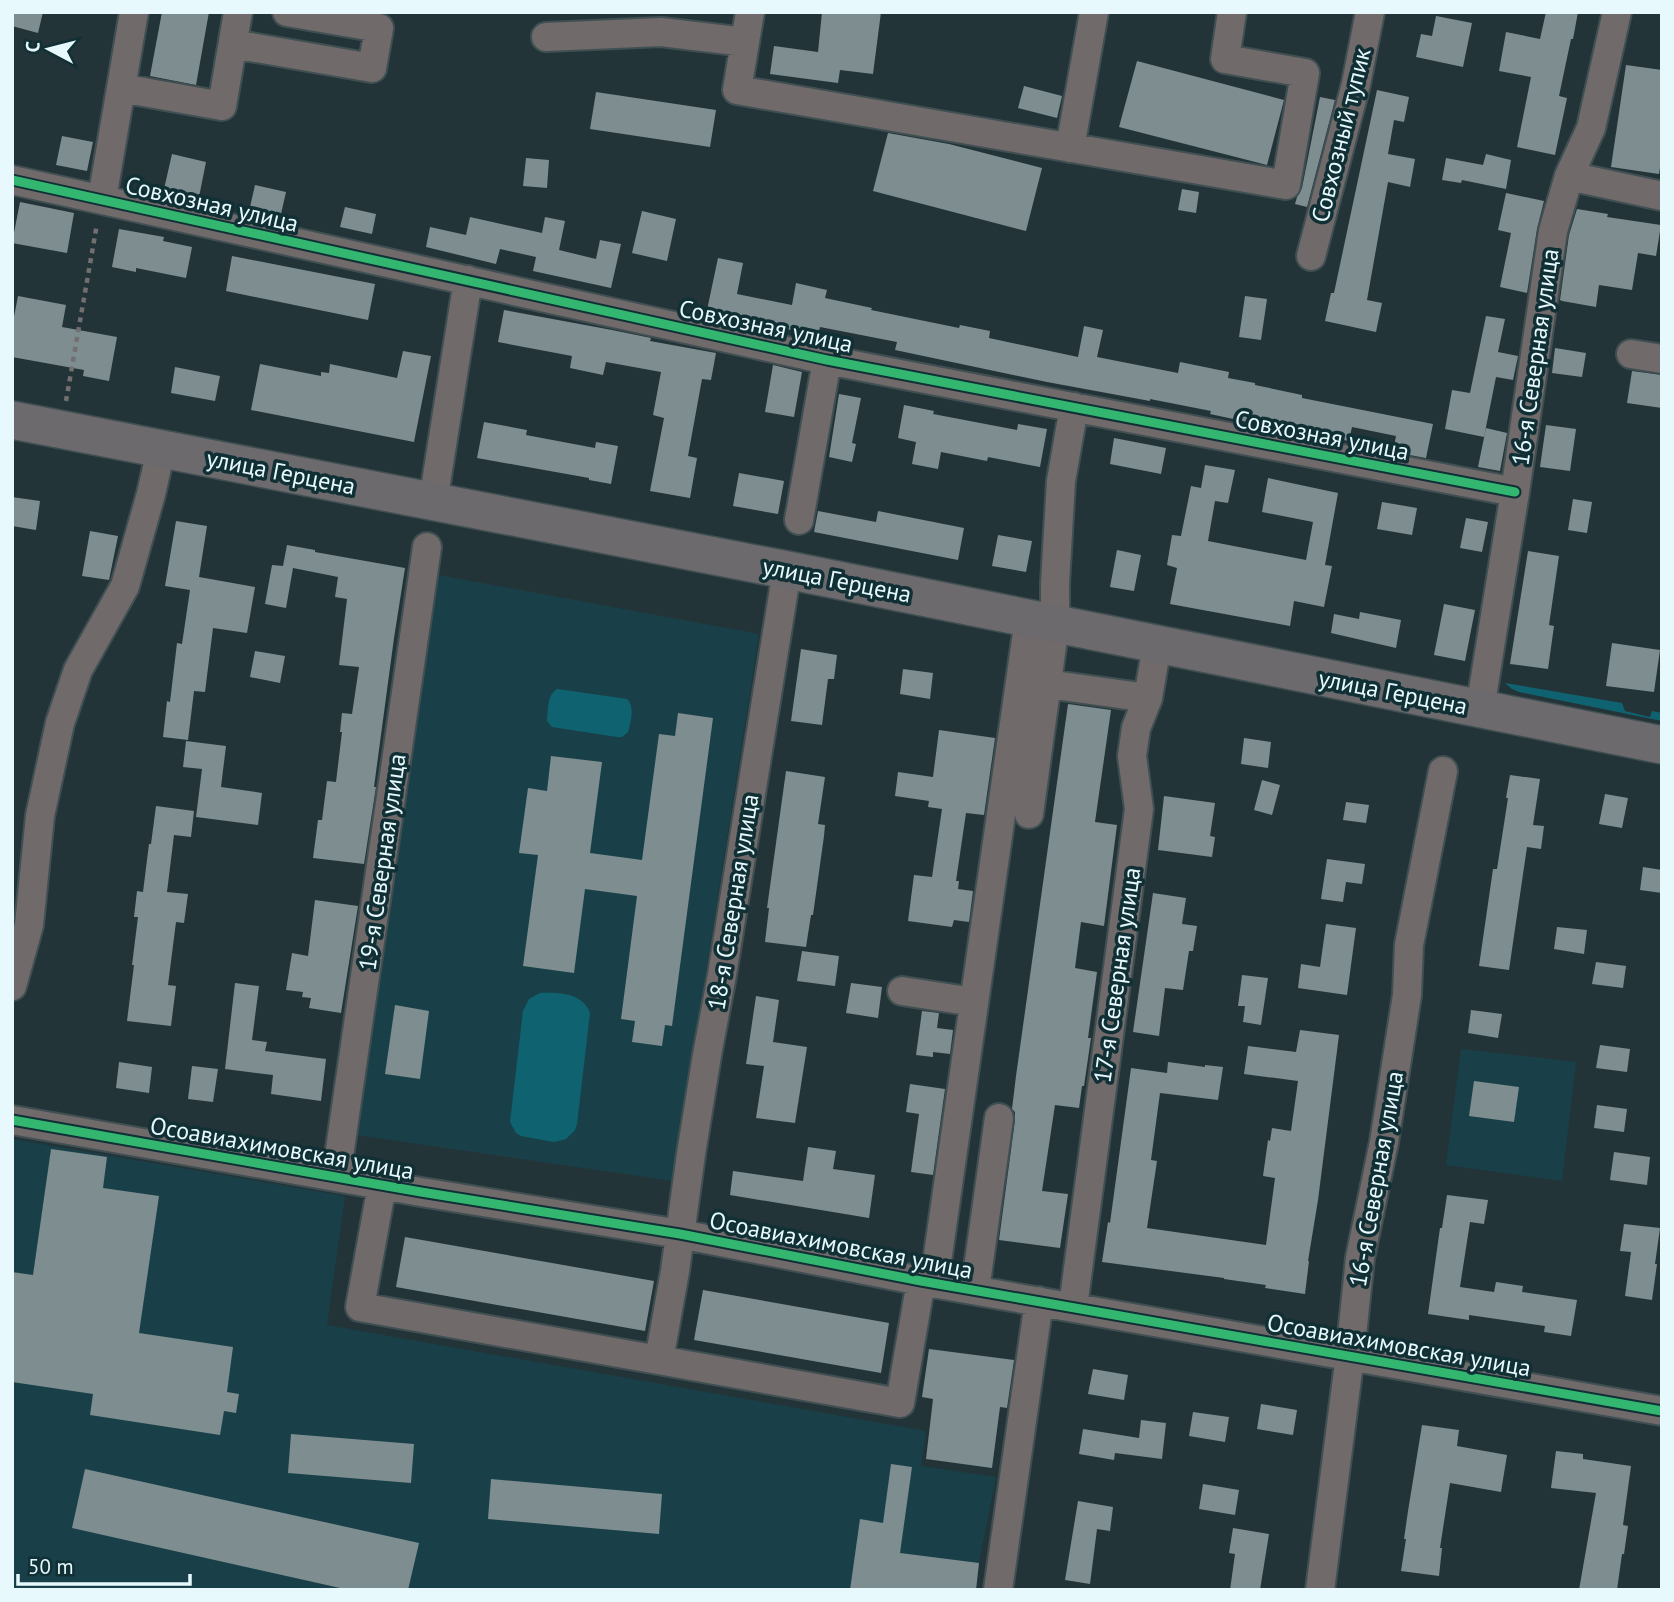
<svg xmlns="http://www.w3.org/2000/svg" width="1674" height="1602" viewBox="0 0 1674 1602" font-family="'PT Sans',sans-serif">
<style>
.built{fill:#194048}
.green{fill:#0f6370}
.building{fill:#7e8d90}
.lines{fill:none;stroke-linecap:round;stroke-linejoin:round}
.minor-casing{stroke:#404f52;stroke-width:32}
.major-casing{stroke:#404f52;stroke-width:40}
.path{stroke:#716f70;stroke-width:4.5;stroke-dasharray:5 5;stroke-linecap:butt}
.minor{stroke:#706a6b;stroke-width:28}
.major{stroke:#6c6a6d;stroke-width:37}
.cycleway-casing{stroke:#103036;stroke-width:13}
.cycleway{stroke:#33b770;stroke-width:9}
.labels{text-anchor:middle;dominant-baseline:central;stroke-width:7;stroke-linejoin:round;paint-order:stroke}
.street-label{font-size:24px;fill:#e7f9fc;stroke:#103036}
</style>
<rect width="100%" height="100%" fill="#233438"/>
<path class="built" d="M433 574 759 634 673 1181 356 1135Z
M1461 1049 1576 1062 1562 1181 1446 1165Z
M12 1139 345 1196 327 1325 926 1431 921 1466 996 1477 979 1563 976 1590H12Z"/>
<path class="green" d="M1505 683 1622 703 1625 711 1650 717 1652 711 1662 713V721L1519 692 1512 689Z
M557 689 627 699C635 707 631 721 628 732L622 737H617L552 727 547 721C548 710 547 695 557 689Z
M540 993C559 992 583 993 590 1013L577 1124 575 1130 566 1139 554 1142 521 1136 516 1133 510 1122 523 1011 529 999Z"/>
<path class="building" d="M12 12H43L38 33 12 26Z
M162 12H209L196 85 150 76Z
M822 12H881L873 74 840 70 838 83 770 74 774 46 818 52Z
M1546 12H1578L1573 39H1571L1559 96 1567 98 1555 155 1517 147 1531 77 1499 71 1506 32 1540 39Z
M1436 16 1472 23 1463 67 1416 57 1421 34 1432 36Z
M1137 61 1284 100 1267 165 1119 127Z
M1626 65 1662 70V154L1659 174 1611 167Z
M1024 86 1062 96 1057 118 1018 108Z
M1377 90 1409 97 1404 122 1394 120 1388 154 1415 159 1410 187 1388 182 1367 300 1382 303 1376 332 1325 321 1331 293H1334Z
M596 92 716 110 710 147 590 129Z
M1320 97 1335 100 1307 207 1295 204 1297 197 1302 188Z
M888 133 949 144 1042 168 1026 231 873 191Z
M62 136 93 142 87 171 56 165Z
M172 154 206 162 199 197 164 189Z
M1486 154 1511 160 1506 189 1462 180 1461 183 1442 180 1446 158 1483 165Z
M526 158 549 160 547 188 523 186Z
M255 185 286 192 281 214 250 207Z
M1182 189 1199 192 1196 213 1178 210Z
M1506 193 1544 201 1537 229 1527 293 1500 287 1511 233 1498 230Z
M20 202 74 213 67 253 12 243Z
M345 207 376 214 372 234 340 227Z
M1577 209 1608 214 1607 217 1661 225 1656 256 1638 253 1632 290 1599 285 1596 307 1562 301 1560 300 1569 235Z
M642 211 676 219 667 261 632 253Z
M470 217 542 233 545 217 565 221 559 250 596 259 600 240 621 244 611 288 533 271 536 257 500 249 496 264 426 247 430 227 466 235Z
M119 229 164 237 163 241 192 247 186 278 136 268V272L112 267Z
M232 256 375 284 368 320 226 291Z
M718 258 743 263 737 294 792 305 796 283 827 290 825 298 872 308 871 310 959 328 960 325 990 331 989 338 1078 357 1084 326 1103 330 1097 357 1178 373 1180 362 1229 372 1228 378 1255 383V385L1302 395V398L1433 424 1426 458 1393 452 1396 436 1352 427 1349 441 1295 431V432L1210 414 1211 411 1150 399V401L1047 382 895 350 897 342 820 327 818 335 760 324 761 322 707 310Z
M18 296 66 305 62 327 117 337 109 381 83 376 84 370 12 357V327Z
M1245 296 1267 299 1261 340 1239 337Z
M504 310 612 330 651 338 650 341 716 353 711 380 702 379 688 456 697 458 690 498 650 491 664 418 653 415 661 372 606 362 603 375 570 368 572 356 498 342Z
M1486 316 1505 319 1498 352 1518 356 1513 380 1496 377 1484 437 1445 429 1452 390 1470 393Z
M1555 348 1586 353 1582 377 1552 373Z
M403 351 431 356 414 442 251 410 260 364 321 376V372L329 373 330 364 397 378Z
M773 365 802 372 794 417 765 412Z
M175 367 220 376 215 401 171 393Z
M1632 371 1662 375V408L1627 403Z
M839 394 861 398 852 443 856 444 852 462 829 457Z
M904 405 934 411 933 414 1017 430 1018 424 1047 429 1040 467 988 457 987 461 941 452 938 469 912 464 916 442 898 438Z
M484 422 527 430 526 435 595 448 596 442 618 446 611 484 589 480V478L477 458Z
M1546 425 1576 429 1570 471 1540 467Z
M1486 428 1507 433 1500 471 1478 467Z
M1114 438 1166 448 1161 474 1110 464Z
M1205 465 1235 470 1228 503 1215 501 1208 541 1306 560 1313 522 1262 512 1268 478 1338 493 1325 565 1332 566 1324 607 1294 601 1290 626 1170 604 1177 568 1167 565 1172 535 1181 536 1191 486 1201 488Z
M739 473 784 481 778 514 733 506Z
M12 497 40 501 36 530 12 526Z
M1573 499 1592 502 1587 533 1568 530Z
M1382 502 1417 508 1412 535 1377 529Z
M818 511 876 522 878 511 964 528 958 560 814 532Z
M1466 518 1488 522 1482 552 1460 548Z
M176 521 207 526 199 577 255 587 247 633 213 628 205 692 194 691 188 740 163 737 167 701 170 702 177 643 182 644 190 590 165 586Z
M90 531 118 536 109 580 82 576Z
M998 535 1032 541 1026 572 992 566Z
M287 545 315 550V552L405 568 394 638 374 787H376L364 864 313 858 318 820H322L327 781 336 782 342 732H340L342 713 352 714 359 667 339 665 347 599 335 597 338 577 293 568 286 608 265 604 272 565 283 566Z
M1117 550 1141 555 1134 591 1110 587Z
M1528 551 1559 556 1549 625 1554 626 1548 669 1510 664Z
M1444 604 1475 610 1465 661 1434 655Z
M1360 612 1401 620 1396 648 1331 633 1334 614 1359 619Z
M1612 643 1660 650 1654 692 1606 686Z
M801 649 837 655 834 679H828L822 725 791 721Z
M255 651 285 656 280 683 250 677Z
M903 669 933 673 930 699 900 694Z
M1068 704 1111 710 1095 822 1117 825 1104 926 1081 922 1075 968 1097 972 1088 1038H1091L1084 1086H1082L1079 1108 1055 1105 1042 1191 1068 1194 1060 1248 999 1240 1015 1120V1112L1012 1109 1016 1076Z
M678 713 713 718 672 1026 665 1025 662 1046 632 1042 635 1021 621 1019 637 896 585 889 574 973 523 966 538 855 519 853 528 788 547 791 551 756 602 762 590 853 642 860 659 734 675 736Z
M939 730 995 738 984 815 966 813 956 881H959L958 889 973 891 969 922 954 920 952 927 908 921 914 875 932 877 942 809 928 807 929 801 895 796 898 772 933 777Z
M1244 738 1271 742 1268 768 1241 764Z
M186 741 226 746 221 787 262 793 258 825 196 817 202 769 183 767Z
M786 771 825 777 818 824 825 825 824 836 813 915H811L806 947 765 942 769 908H767Z
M1510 775 1540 779 1533 825 1544 826 1541 849 1527 847 1509 970 1479 966 1493 869H1497L1508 798H1506Z
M1262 780 1280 785 1272 815 1254 810Z
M1605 794 1628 798 1622 828 1599 824Z
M1164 796 1215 803 1210 836 1215 837 1212 857 1158 850Z
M1346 802 1369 805 1366 823 1343 820Z
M156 806 194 811 191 837 174 835 167 892 188 894 184 923 176 922 168 985 176 986 171 1026 127 1021 134 965H132L138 917H134L137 891 143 892 149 844H151Z
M1327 859 1365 864 1362 884 1346 882 1343 902 1321 899Z
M1643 867 1662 870V893L1640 890Z
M1153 893 1186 898 1182 924 1197 926 1193 951H1189L1183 990 1165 988 1159 1036 1133 1032Z
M315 900 358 906 341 1013 309 1008 311 998 302 997 303 992 286 990 292 953 308 956Z
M1326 924 1356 928 1347 995 1298 988 1301 964 1320 967Z
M1557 927 1587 930 1584 954 1554 949Z
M802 951 839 956 835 986 797 981Z
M1596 962 1626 966 1623 988 1592 984Z
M1242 975 1268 978 1261 1025 1243 1022 1245 1006H1238Z
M235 983 259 986 252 1040 267 1042 265 1051 326 1059 321 1101 271 1094 273 1075 225 1069Z
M851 983 882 987 878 1018 846 1013Z
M756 996 779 1000 773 1042 807 1047 795 1123 756 1118 764 1066 746 1064Z
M395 1005 429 1011 420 1079 385 1074Z
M1471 1010 1502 1014 1498 1038 1468 1033Z
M922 1011 939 1013 937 1028 953 1030 950 1054 933 1052V1057L916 1055Z
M1300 1030 1339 1035 1318 1200 1308 1261H1309L1305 1294 1265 1288 1266 1285 1224 1279V1278L1102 1262 1108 1222 1110 1223 1131 1068 1167 1073 1168 1062 1205 1067V1065L1223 1067 1218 1100 1160 1093 1151 1160 1157 1161 1147 1228 1266 1245 1275 1178 1263 1176 1268 1140 1270 1141 1272 1128 1291 1131 1298 1081 1244 1074 1248 1046 1296 1052Z
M1600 1045 1630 1049 1627 1072 1596 1068Z
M119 1062 152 1067 149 1093 116 1088Z
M192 1066 218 1069 213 1102 188 1099Z
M1474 1081 1519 1087 1514 1122 1469 1116Z
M910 1084 945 1089 933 1175 911 1172 919 1114 906 1112Z
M1597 1105 1627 1109 1624 1132 1594 1128Z
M808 1147 836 1151 833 1169 875 1175 869 1218 730 1195 733 1171 803 1181Z
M51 1149 107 1157 103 1188 159 1196 139 1333 233 1347 227 1392 239 1394 236 1413 224 1411 220 1435 90 1415 93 1394 12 1382V1272L33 1275Z
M1614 1152 1650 1157 1647 1185 1610 1180Z
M1447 1195 1488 1200 1484 1224 1470 1222 1460 1287 1494 1292 1496 1282 1523 1286 1522 1292 1577 1300 1571 1336 1544 1332 1545 1326 1469 1315V1320L1428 1314 1440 1228H1442Z
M1624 1224 1660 1228 1655 1264H1657L1652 1300 1625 1296 1631 1252 1620 1251Z
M405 1237 654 1281 645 1331 396 1287Z
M703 1290 889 1323 881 1373 694 1340Z
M929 1349 1014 1360 1007 1408 1000 1407 992 1468 926 1459 933 1399 922 1397Z
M1093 1369 1128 1375 1124 1400 1088 1394Z
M1261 1404 1297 1410 1293 1435 1257 1429Z
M1193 1412 1229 1417 1225 1442 1189 1436Z
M1141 1420 1166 1423 1162 1459 1115 1453 1114 1460 1079 1454 1083 1429 1139 1438Z
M1422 1425 1459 1430 1457 1446 1507 1455 1501 1492 1450 1483 1440 1548H1442L1439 1576 1401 1571 1406 1539H1404L1408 1511Z
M291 1434 414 1444 411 1483 288 1473Z
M1556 1451 1583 1454V1459L1631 1466 1623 1525 1628 1526 1624 1554H1622L1617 1590H1579L1596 1493 1551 1488Z
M891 1464 912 1467 900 1553 979 1563 976 1590H850L860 1519 883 1523Z
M85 1469 419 1543 408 1590H349L72 1528Z
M491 1479 662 1494 659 1534 488 1519Z
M1203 1484 1239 1490 1235 1515 1199 1509Z
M1078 1501 1113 1507 1110 1531 1097 1529 1090 1584 1065 1580Z
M1233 1528 1269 1534 1260 1590H1230L1235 1554 1229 1553Z"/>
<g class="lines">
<g class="minor-casing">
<path id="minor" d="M750 12 737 90 1286 185 1305 73 1225 59 1232 12
M546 37 661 32 745 42
M233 44 372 68 379 28 287 12
M121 88 222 106 238 12
M1070 148 1094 12
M1569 176 1662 196
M12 180 827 360 1515 492
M102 199 134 12
M1311 256 1356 84 1370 12
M1631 354 1662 359
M433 502 468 280
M799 520 827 360
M1047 684 1148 698
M1480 709 1515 492 1553 231 1569 176 1591 128 1617 12
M1029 814 1055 624V584L1061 481 1074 407
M12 986 29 925 40 816 60 723 78 670 125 586 151 494 161 450
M902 991 974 1002
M12 1120 421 1192 680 1234 921 1281 1662 1411
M336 1177 427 547
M382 1185 360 1307 900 1403 921 1281
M934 1283 1029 619
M975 1290 999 1118
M1073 1307 1139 809 1132 756 1136 728 1148 698 1157 645
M659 1360 675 1271 691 1154 707 1055 722 975 787 570
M998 1590 1039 1301
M1320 1590 1350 1355 1360 1258 1384 1142 1407 995 1409 945 1443 771"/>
</g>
<g class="major-casing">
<path id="major" d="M12 420 787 570 1662 745"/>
</g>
<path class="path" d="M66 401 97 224"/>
<use href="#minor" class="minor"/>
<use href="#major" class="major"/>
<g class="cycleway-casing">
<path id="cycleway" d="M12 180 827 360 1515 492
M12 1120 421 1192 680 1234 921 1281 1662 1411"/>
</g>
<use href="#cycleway" class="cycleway"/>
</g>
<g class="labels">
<g class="street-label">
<text transform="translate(1341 135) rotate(-76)">Совхозный тупик</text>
<text transform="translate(212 204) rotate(13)">Совхозная улица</text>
<text transform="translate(766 326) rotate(12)">Совхозная улица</text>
<text transform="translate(1535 357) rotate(-82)">16-я Северная улица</text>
<text transform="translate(1322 435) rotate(11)">Совхозная улица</text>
<text transform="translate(281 472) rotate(11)">улица Герцена</text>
<text transform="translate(837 580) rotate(11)">улица Герцена</text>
<text transform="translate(1393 692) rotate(11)">улица Герцена</text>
<text transform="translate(382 862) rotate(-82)">19-я Северная улица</text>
<text transform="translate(733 902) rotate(-81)">18-я Северная улица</text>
<text transform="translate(1117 975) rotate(-82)">17-я Северная улица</text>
<text transform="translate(282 1148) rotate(10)">Осоавиахимовская улица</text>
<text transform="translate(1376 1179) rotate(-80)">16-я Северная улица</text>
<text transform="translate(841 1245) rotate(11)">Осоавиахимовская улица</text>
<text transform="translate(1399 1345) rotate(10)">Осоавиахимовская улица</text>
</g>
</g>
<rect width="1674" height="1602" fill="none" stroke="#e7f9fc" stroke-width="28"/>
<g transform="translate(49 49) rotate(277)" stroke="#103036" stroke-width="5" paint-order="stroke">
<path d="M0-5L12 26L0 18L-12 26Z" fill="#e7f9fc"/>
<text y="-10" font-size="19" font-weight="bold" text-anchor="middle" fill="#e7f9fc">С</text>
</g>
<path d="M18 1574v10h172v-10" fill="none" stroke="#e7f9fc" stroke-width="3.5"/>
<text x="28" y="1574" font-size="21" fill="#e7f9fc" stroke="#103036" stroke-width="5" paint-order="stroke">50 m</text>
</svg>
